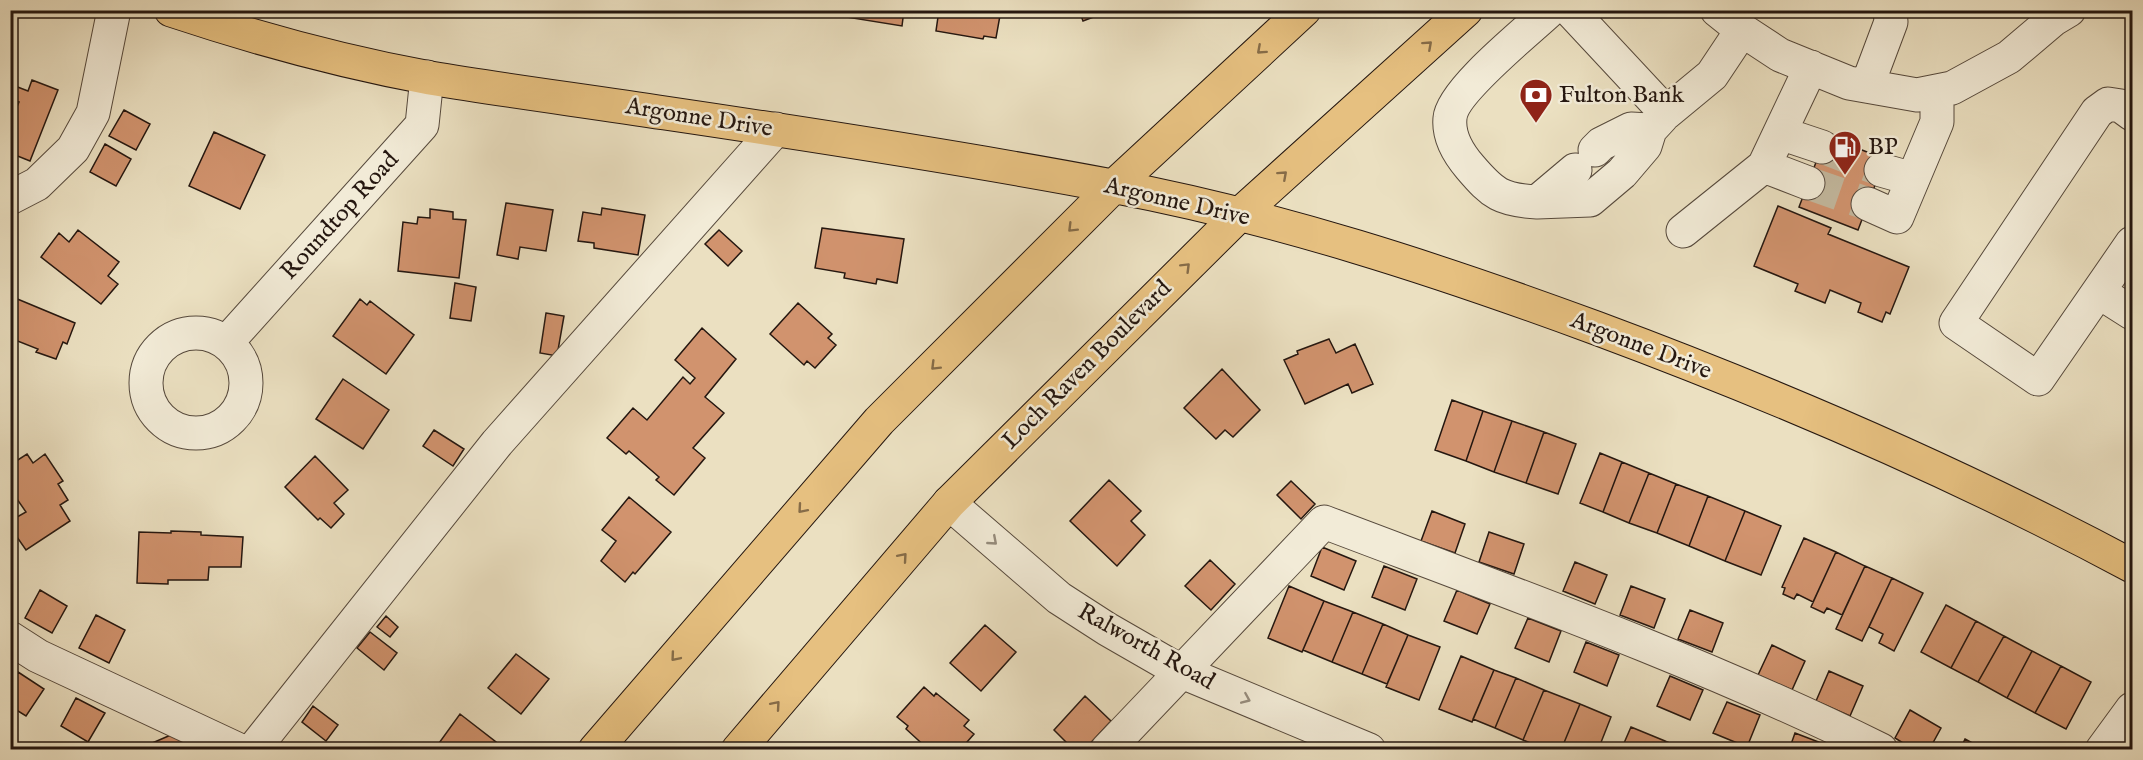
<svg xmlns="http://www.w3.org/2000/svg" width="2143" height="760" viewBox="0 0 2143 760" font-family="'IM FELL English',serif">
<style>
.building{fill:#d1936e;stroke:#251710;stroke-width:1.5}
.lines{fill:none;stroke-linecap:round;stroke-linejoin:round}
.minor-tunnel{stroke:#c3b89e;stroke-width:33;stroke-dasharray:33 16;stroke-linecap:butt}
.minor-casing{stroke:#56493c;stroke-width:35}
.major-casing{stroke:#251710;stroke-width:35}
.minor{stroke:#f2ebd7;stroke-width:33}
.major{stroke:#e6c080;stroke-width:33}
.oneway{stroke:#866c48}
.oneway2{stroke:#968c7d}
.labels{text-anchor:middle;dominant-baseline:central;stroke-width:5;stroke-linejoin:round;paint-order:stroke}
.poi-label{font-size:24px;fill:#251710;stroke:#f2ebd7;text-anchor:start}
.street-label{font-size:24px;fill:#251710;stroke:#f2ebd7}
</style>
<rect width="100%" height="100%" fill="#ebe0c1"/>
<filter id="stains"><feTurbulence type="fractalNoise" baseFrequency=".00333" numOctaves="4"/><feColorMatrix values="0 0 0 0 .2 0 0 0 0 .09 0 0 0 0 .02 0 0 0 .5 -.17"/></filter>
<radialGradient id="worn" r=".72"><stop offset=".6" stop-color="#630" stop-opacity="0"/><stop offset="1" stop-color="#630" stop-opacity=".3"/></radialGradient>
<path class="building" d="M847 10H904L902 26 846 17Z
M939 10H1001L996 38 984 36 983 39 936 31Z
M1079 10H1112L1083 21Z
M32 80 58 90 30 161 10 153V112L14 114 19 102 10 99V96L15 86 28 91Z
M124 110 150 124 136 150 109 136Z
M214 132 265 155 240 209 189 186Z
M1826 136 1885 159 1858 230 1799 207Z
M105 144 131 159 116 186 90 172Z
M506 203 553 210 546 251 520 247 518 259 497 255Z
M1778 206 1831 228 1828 234 1909 267 1890 314 1886 312 1882 322 1858 312 1861 303 1830 290 1825 303 1795 291 1798 284 1754 266Z
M602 208 645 215 638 255 594 248V243L578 241 583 212 601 215Z
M430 209 453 212V219L466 220 459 278 398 271 403 222 417 224 418 217 430 218Z
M822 228 904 239 897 283 877 279 876 284 844 278 845 273 815 268Z
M78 230 119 262 108 276 118 284 101 304 41 257 59 233 69 242Z
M719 230 742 251 728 266 705 244Z
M455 283 476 287 471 321 450 318Z
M15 298 75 323 67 344 63 342 56 359 36 352 38 349 10 338 13 323 10 322V309Z
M360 299 367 305 370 301 414 335 386 374 333 336Z
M798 303 832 334 828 338 836 345 815 368 807 361 804 365 770 334Z
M546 313 564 316 557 356 540 353Z
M702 328 736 359 705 397 724 413 693 448 705 458 674 495 656 480 659 477 629 451 626 454 607 438 633 408 647 420 683 377 690 384 695 378 675 360Z
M1329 339 1336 353 1355 344 1373 384 1352 393 1348 384 1305 404 1284 360 1298 354 1297 351Z
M1222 369 1260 410 1233 437 1225 430 1216 439 1184 408Z
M343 379 389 410 363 449 316 419Z
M1452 400 1483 411 1466 461 1435 450Z
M1483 411 1512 421 1494 472 1466 461Z
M1512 421 1544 432 1526 483 1494 472Z
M434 430 464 449 453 466 423 446Z
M1544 432 1576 444 1558 494 1526 483Z
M1600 453 1622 462 1603 512 1580 503Z
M27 454 33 463 45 454 63 481 58 484 68 500 60 505 70 521 26 550 10 527V521L26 512 10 489V465Z
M315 456 348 490 334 503 344 514 331 528 320 518 318 520 285 487Z
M1622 462 1649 473 1629 523 1603 512Z
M1649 473 1676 484 1657 533 1629 523Z
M1109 480 1141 511 1131 521 1145 535 1117 566 1070 521Z
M1291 481 1315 504 1301 519 1277 495Z
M1676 484 1708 496 1689 546 1657 533Z
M1708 496 1745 511 1725 561 1689 546Z
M629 497 671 532 635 574 633 572 625 582 601 561 616 541 602 530Z
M1432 511 1465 524 1455 553 1421 541Z
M1745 511 1781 526 1761 575 1725 561Z
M171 531 201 532V535L243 537 241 567H209L208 580H168V584L137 583 139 532 171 533Z
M1489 532 1524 544 1514 574 1479 562Z
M1804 538 1836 552 1813 602 1797 594 1794 599 1783 594 1785 588 1782 587Z
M1322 547 1356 561 1344 590 1311 576Z
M1836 552 1865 566 1842 615 1827 608 1824 613 1811 607Z
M1210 560 1235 584 1211 610 1185 586Z
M1575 562 1607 575 1595 604 1563 591Z
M1384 566 1417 579 1405 610 1372 597Z
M1865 566 1892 578 1862 641 1836 629Z
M1892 578 1923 593 1894 651 1879 643 1883 634 1869 627Z
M1289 586 1324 601 1302 652 1268 638Z
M1631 586 1665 599 1654 628 1620 615Z
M40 590 67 606 52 633 25 618Z
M1457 590 1490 604 1477 634 1444 621Z
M1324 601 1353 612 1332 662 1303 650Z
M1946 605 1976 621 1951 668 1921 652Z
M1690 610 1723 623 1712 652 1678 639Z
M1353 612 1383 624 1362 674 1332 662Z
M96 615 125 630 109 663 79 648Z
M386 616 398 627 390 637 377 627Z
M1528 618 1561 631 1549 662 1515 648Z
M1976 621 2004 636 1978 682 1951 668Z
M1383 624 1408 635 1387 684 1362 674Z
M985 625 1016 652 981 691 950 663Z
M370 632 397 653 384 670 357 648Z
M1408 635 1440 647 1419 700 1386 687Z
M2004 636 2032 651 2007 698 1978 682Z
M1586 642 1619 655 1607 686 1574 672Z
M1772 645 1805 661 1792 690 1758 675Z
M2032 651 2061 666 2035 713 2007 698Z
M516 654 549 679 521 714 488 688Z
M1461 656 1494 670 1472 722 1439 709Z
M2061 666 2091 682 2066 729 2035 713Z
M1494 670 1516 678 1495 728 1473 719Z
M1829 671 1863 686 1850 716 1816 701Z
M18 672 44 689 26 716 10 706V683Z
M1670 676 1703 690 1690 720 1657 706Z
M1516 678 1544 690 1523 740 1495 728Z
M924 687 934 696 936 693 969 720 964 726 974 734 960 750H929L906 729 908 726 897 717Z
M1544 690 1580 704 1561 750H1547L1523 740Z
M1085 696 1111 721 1084 750H1074L1054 730Z
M76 698 105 713 88 742 61 726Z
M1727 702 1760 715 1747 747 1713 733Z
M1580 704 1611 717 1598 750H1561Z
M313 706 338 725 326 741 302 722Z
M1910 710 1941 728 1929 750H1914L1895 738Z
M460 714 496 742 490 750H434Z
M1631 727 1665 741 1661 750H1621Z
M180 731 188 750H144L143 747Z
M1795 733 1829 746 1828 750H1789Z
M1965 739 1985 750H1960Z
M1665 741 1686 750H1661Z"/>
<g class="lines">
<path class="minor-tunnel" d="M1822 147 1881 170
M1808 183 1868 204"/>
<g class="minor-casing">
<path id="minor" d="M1550 10C1529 30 1452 91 1450 118 1448 137 1458 153 1470 167 1493 194 1501 200 1537 202L1575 170
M1570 10 1666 113 1712 75 1742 30
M1717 10 1742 30 1780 55 1849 83 1917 95 1952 88 2009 57 2054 19 2069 10
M1867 86 1891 22 1890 10
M2132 114 2121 106 2108 104 2097 112 1956 323 2038 379 2132 243
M1780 133 1822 147
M1595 150 1601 144 1631 129 1650 130 1662 117
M1881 170 1913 179
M1808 183 1764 166 1811 67
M10 198 37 184 73 149 93 113 114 10
M1537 202 1590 200 1622 173 1645 146 1650 130
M1868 204 1897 217 1937 122V91
M1683 231 1764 166
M2099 292 2132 313
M146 383a50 50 0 1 1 100 0a50 50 0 1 1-100 0Z
M227 342 422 125 427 77
M949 503 1059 598 1107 629 1180 671 1369 750
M10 638 38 656 239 750
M253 750 497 443 776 129
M1107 750 1324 522C1511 593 1701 661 1881 750
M2102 750 2132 709"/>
</g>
<g class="major-casing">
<path id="major" d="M171 10C255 38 343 62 430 78 508 91 587 101 665 113 814 135 964 158 1112 186 1277 217 1439 270 1596 328 1779 396 1960 474 2132 566
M595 750 879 421 1114 186 1304 10
M738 750 949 503 1240 214 1466 10"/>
</g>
<use href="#minor" class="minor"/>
<use href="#major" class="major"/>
</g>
<defs><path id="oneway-chevron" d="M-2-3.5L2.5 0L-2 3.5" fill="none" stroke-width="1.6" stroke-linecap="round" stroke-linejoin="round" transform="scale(1.5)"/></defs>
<g class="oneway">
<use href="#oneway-chevron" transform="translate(1428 45) rotate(-42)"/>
<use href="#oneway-chevron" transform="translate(1261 50) rotate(138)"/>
<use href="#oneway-chevron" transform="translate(1283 175) rotate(-42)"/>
<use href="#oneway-chevron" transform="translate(1072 228) rotate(135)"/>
<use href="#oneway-chevron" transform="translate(1186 267) rotate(-45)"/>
<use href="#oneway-chevron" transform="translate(935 366) rotate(135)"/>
<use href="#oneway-chevron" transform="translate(802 509) rotate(131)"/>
<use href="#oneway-chevron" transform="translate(903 557) rotate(-49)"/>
<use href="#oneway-chevron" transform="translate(675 657) rotate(130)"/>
<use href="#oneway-chevron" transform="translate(776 705) rotate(-49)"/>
</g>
<g class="oneway2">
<use href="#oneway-chevron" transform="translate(993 541) rotate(41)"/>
<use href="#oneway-chevron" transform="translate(1246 699) rotate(23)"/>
</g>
<defs>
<g id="bank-pin" transform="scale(1.725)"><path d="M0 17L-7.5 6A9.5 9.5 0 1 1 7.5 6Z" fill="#8f2418" stroke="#f2ebd7"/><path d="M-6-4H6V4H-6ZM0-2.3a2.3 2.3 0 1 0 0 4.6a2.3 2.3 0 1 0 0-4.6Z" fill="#fff"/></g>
<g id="fuel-pin" transform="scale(1.725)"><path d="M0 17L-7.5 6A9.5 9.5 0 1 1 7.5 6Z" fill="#8f2418" stroke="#f2ebd7"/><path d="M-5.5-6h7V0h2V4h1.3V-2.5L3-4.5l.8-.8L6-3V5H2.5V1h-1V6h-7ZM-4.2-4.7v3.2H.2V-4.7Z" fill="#fff"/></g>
</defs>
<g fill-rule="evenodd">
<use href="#bank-pin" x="1536" y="95"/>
<use href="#fuel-pin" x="1845" y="147"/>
</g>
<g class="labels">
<g class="poi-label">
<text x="1559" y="95">Fulton Bank</text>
<text x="1868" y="147">BP</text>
</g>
<g class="street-label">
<text transform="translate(699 118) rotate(9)">Argonne Drive</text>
<text transform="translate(1177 202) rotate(13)">Argonne Drive</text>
<text transform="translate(340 216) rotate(-48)">Roundtop Road</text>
<text transform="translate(1641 346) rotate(21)">Argonne Drive</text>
<text transform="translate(1087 365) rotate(-45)">Loch Raven Boulevard</text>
<text transform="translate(1146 647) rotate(29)">Ralworth Road</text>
</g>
</g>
<rect width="2143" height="760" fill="none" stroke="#ebe0c1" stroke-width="36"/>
<rect x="12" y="12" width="2119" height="736" fill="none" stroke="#251710" stroke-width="3"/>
<rect x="18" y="18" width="2107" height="724" fill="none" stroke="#251710" stroke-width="1.5"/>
<rect width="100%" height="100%" filter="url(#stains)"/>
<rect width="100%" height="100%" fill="url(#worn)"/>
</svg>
